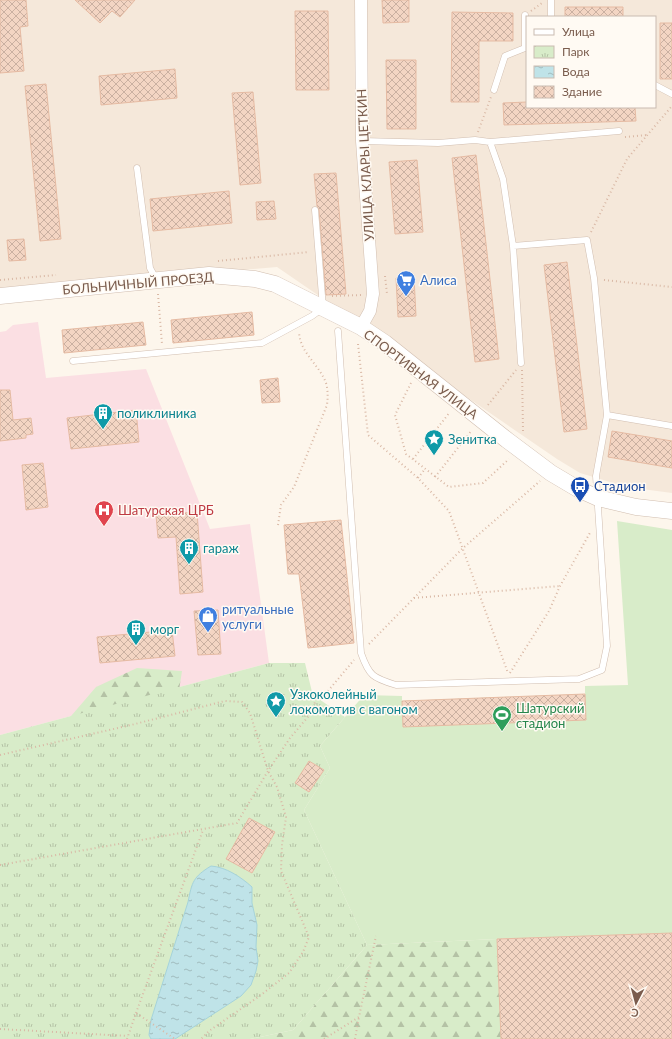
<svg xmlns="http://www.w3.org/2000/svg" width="672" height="1039" viewBox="0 0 672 1039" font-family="Lato,sans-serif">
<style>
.residential{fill:#f5e8da;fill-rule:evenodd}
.medical{fill:#fbdfe3}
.green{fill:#d8ecc9}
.forest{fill:url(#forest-firs)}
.park{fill:url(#park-tufts)}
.water{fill:url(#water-ripples);stroke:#a5d3da}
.building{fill:url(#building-cross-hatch);stroke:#e6bba3}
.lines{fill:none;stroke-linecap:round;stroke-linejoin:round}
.service-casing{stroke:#d1beb0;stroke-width:7}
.minor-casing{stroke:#d1beb0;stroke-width:13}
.tertiary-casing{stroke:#d1beb0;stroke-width:17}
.path{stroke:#d9b8a5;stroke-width:2;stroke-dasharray:1 3;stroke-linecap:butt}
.service{stroke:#fff;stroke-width:6}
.minor{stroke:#fff;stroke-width:12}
.tertiary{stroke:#fff;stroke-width:16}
.labels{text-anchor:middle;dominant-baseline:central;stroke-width:3;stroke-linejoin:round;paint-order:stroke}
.street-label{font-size:13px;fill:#7a5c4d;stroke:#fffaf3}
.shop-label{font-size:13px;fill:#366cbe;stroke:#fffaf3;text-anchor:start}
.culture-label{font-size:13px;fill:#0d838f;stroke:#fffaf3;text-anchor:start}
.transit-label{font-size:13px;fill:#164399;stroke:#fffaf3;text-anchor:start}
.health-label{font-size:13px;fill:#be3a42;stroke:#fffaf3;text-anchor:start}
.leisure-label{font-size:13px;fill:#27864d;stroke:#fffaf3;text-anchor:start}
</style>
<defs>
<pattern id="forest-firs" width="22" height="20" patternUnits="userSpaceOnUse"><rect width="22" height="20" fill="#d8ecc9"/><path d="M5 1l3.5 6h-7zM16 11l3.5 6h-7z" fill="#b4c2a5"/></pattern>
<pattern id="park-tufts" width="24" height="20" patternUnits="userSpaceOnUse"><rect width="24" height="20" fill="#d8ecc9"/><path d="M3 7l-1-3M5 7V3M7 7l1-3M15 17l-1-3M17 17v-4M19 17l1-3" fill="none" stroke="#b4c2a5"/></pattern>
<pattern id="water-ripples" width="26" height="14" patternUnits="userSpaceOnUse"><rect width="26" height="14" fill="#bfe3e8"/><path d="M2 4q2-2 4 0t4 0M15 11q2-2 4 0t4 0" fill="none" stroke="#a0bbbe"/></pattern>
<pattern id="building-cross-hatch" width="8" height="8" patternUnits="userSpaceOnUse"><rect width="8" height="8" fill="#f3d5c3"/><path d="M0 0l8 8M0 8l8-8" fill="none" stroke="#cab0a1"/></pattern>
</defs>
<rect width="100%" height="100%" fill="#fdf6ec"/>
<path class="residential" d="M0 0H672V493L627 487 580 473 557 459 277 267 0 291ZM527 17H655V107H527Z"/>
<path class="medical" d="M38 322 46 378 146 369 210 529 250 524 269 663 0 735V332L6 331 13 325Z"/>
<path class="green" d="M617 521 672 530V933L497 939 367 945 304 810 330 768 320 746 364 695 402 696V701L585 694V686L628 685Z"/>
<path class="forest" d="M137 668 182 671 178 697 160 711 81 737 70 766 71 808 51 835 0 846V737L9 745 53 737 96 687Z
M497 939 501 1039H250L293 1030 367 945Z"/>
<path class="park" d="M269 663H305L312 692 316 697 345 717 320 746 330 768 304 810 367 945 293 1030 250 1039H0V735Z"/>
<path class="water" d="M211 866C226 867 241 877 252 887V903L257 925 256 947 258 961 256 971 251 985 241 996 175 1039H151L149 1035 151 1020 188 902C192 882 193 877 211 866Z"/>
<path class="building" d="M0 0H26L28 26 20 27 24 71 0 73Z
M75 0H135L120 17 112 11 100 23Z
M382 0H409V22L383 23Z
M565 7H623V17H565Z
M295 11H328L329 90H296Z
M452 12 513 13V41H479V102H451Z
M660 23H672V79H660Z
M386 60H416V129H387Z
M175 69 177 98 101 105 99 76Z
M46 84 61 239 40 241 25 86Z
M253 92 261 183 240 185 232 93Z
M527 102V107H635L636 121 504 125 503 103Z
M476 155 499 359 475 362 452 158Z
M417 160 423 232 395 234 389 162Z
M336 173 346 294 326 295 319 210 317 206 314 174Z
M229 191 232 223 153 231 150 199Z
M274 201 276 219 257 220 256 202Z
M24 239 26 260 9 261 7 240Z
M567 262 587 429 564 432 544 265Z
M414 277 416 316 398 317 396 278Z
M252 312 254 335 173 343 171 320Z
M143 322 146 345 64 353 62 330Z
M278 378 280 402 262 403 260 380Z
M0 390H10L13 420 31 418 33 434 26 435V438L0 441Z
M136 410 139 442 71 449 67 418Z
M612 431 672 441V468L608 457Z
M43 463 48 507 26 510 22 465Z
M197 512 203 592 180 594 176 537 158 538 156 515Z
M341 520 354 643 308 648 299 574H288L284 525Z
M218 610 221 654 198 655 194 611Z
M172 630 175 656 100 663 97 637Z
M585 694 586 720 403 727 402 701Z
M309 761 324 770 309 792 295 783Z
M249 818 275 832 252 873 226 859Z
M672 933V1039H501L497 939Z"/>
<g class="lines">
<g class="service-casing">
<path id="service" d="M551 0V17
M525 15V48H527
M655 85 672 94
M494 90 505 56 525 48
M362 141 438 143 475 140 490 142 503 179 513 246 587 240 594 278 607 415
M490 142 619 131
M137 168 150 268 156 279
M513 246 521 363
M338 331 361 653C369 676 373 678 396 685L579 679 602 670 607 646 596 476 607 415 672 426
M73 361 262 343 312 316 323 308 315 210"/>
</g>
<g class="minor-casing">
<path id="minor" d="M361 0 362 141 373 294 370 311 361 327"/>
</g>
<g class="tertiary-casing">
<path id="tertiary" d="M0 296 209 275 255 279 275 284 361 327 385 343 507 440 551 473 578 489 598 498 636 507 672 511"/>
</g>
<path class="path" d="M531 11 542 3
M478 132 491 97
M625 137 647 135
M591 232 627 159 672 106
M218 261 309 252
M385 276 387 294
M0 280 56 275
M604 280 672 287
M158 294 162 344
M332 296 362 295
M358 344 368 435 418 478 449 511 508 673
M522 370 523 431
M411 383 395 415 406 454 449 487 483 483 509 459
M488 405 516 370
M413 459 450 412
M435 477 472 430
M418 478 425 469
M278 525 281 505 294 487 327 405C328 397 328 390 326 383 319 364 300 353 299 332
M414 598 560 586
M369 644 462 549 540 481
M510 673 549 611 560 586 591 531
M0 755 131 725 225 701 242 702 250 713 268 771 277 787 286 817 282 845 281 871 309 937 303 952 289 973 261 995 209 1031 201 1039
M0 865 237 823 268 771 290 738 313 711 316 697 328 691 354 660
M136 1013 203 830
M0 1029 128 1036
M127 1039 136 1013 175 1039
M324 1039 359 1017 376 936
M355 1039 359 1017"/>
<use href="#service" class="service"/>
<use href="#minor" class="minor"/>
<use href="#tertiary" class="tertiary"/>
</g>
<defs>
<g id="supermarket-pin" transform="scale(1)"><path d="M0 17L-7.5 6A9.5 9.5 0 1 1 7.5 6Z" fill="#3f7fe0" stroke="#fffaf3"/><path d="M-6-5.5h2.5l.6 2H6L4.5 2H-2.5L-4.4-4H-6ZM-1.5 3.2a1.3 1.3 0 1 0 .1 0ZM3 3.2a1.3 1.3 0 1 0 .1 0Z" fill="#fff"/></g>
<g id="building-pin" transform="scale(1)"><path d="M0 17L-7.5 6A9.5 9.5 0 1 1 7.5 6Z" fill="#0f9aa8" stroke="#fffaf3"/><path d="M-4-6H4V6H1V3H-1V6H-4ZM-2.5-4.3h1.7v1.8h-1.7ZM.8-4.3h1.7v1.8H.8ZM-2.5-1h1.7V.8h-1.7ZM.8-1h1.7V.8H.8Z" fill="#fff"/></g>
<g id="sight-pin" transform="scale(1)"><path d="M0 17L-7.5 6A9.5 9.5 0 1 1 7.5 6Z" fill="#0f9aa8" stroke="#fffaf3"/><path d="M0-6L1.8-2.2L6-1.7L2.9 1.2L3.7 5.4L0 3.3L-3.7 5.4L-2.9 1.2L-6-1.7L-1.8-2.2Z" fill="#fff"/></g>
<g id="bus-pin" transform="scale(1)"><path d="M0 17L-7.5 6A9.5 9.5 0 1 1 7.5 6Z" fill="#1a4fb4" stroke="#fffaf3"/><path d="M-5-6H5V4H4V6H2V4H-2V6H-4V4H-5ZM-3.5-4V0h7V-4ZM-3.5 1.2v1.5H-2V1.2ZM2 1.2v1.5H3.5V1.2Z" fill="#fff"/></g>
<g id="hospital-pin" transform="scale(1)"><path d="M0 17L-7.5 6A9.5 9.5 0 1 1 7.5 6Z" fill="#e0444e" stroke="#fffaf3"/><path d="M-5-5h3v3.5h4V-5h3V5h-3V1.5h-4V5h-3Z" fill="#fff"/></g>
<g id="shop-pin" transform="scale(1)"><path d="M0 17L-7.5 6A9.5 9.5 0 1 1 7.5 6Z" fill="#3f7fe0" stroke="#fffaf3"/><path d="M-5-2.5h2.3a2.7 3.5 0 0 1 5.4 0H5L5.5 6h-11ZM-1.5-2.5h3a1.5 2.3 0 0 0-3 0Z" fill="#fff"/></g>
<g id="stadium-pin" transform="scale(1)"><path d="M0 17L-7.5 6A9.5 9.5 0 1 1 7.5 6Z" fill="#2e9e5b" stroke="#fffaf3"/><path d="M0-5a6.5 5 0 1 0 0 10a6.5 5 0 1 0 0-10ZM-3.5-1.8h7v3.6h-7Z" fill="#fff"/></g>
</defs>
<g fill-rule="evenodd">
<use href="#supermarket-pin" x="406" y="280"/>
<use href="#building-pin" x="103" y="413"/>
<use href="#sight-pin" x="434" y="439"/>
<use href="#bus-pin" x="580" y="486"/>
<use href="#hospital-pin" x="104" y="510"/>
<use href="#building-pin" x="189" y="548"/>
<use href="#shop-pin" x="208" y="616"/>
<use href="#building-pin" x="136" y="629"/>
<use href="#sight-pin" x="276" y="701"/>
<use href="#stadium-pin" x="502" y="715"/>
</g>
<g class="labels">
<g class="street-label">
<text transform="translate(365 165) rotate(-93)">УЛИЦА КЛАРЫ ЦЕТКИН</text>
<text transform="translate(138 283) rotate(-5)">БОЛЬНИЧНЫЙ ПРОЕЗД</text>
<text transform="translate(421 374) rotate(37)">СПОРТИВНАЯ УЛИЦА</text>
</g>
<g class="shop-label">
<text x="420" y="280">Алиса</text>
<text x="222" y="609">ритуальные<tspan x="222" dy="15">услуги</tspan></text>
</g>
<g class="culture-label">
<text x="117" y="413">поликлиника</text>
<text x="448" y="439">Зенитка</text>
<text x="203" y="548">гараж</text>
<text x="150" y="629">морг</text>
<text x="290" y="694">Узкоколейный<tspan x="290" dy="15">локомотив с вагоном</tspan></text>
</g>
<g class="transit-label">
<text x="594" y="486">Стадион</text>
</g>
<g class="health-label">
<text x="118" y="510">Шатурская ЦРБ</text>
</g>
<g class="leisure-label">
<text x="516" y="708">Шатурский<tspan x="516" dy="15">стадион</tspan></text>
</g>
</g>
<rect x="526" y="16" width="130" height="92" fill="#fffaf3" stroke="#cabbb1"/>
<rect x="534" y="29" width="20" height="6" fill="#ffffff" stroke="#cabbb1"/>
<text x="562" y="36" font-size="12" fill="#7a5c4d">Улица</text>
<rect x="534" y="46" width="20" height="12" fill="url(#park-tufts)" stroke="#cabbb1"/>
<text x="562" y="56" font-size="12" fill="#7a5c4d">Парк</text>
<rect x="534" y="66" width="20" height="12" fill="url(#water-ripples)" stroke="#cabbb1"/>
<text x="562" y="76" font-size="12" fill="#7a5c4d">Вода</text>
<rect x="534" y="86" width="20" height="12" fill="url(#building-cross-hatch)" stroke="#cabbb1"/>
<text x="562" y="96" font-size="12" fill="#7a5c4d">Здание</text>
<g transform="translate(636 1003) rotate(186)" stroke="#fffaf3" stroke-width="3" paint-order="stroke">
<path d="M0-3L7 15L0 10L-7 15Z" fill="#7a5c4d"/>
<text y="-6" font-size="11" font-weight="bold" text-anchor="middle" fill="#7a5c4d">С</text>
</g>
</svg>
